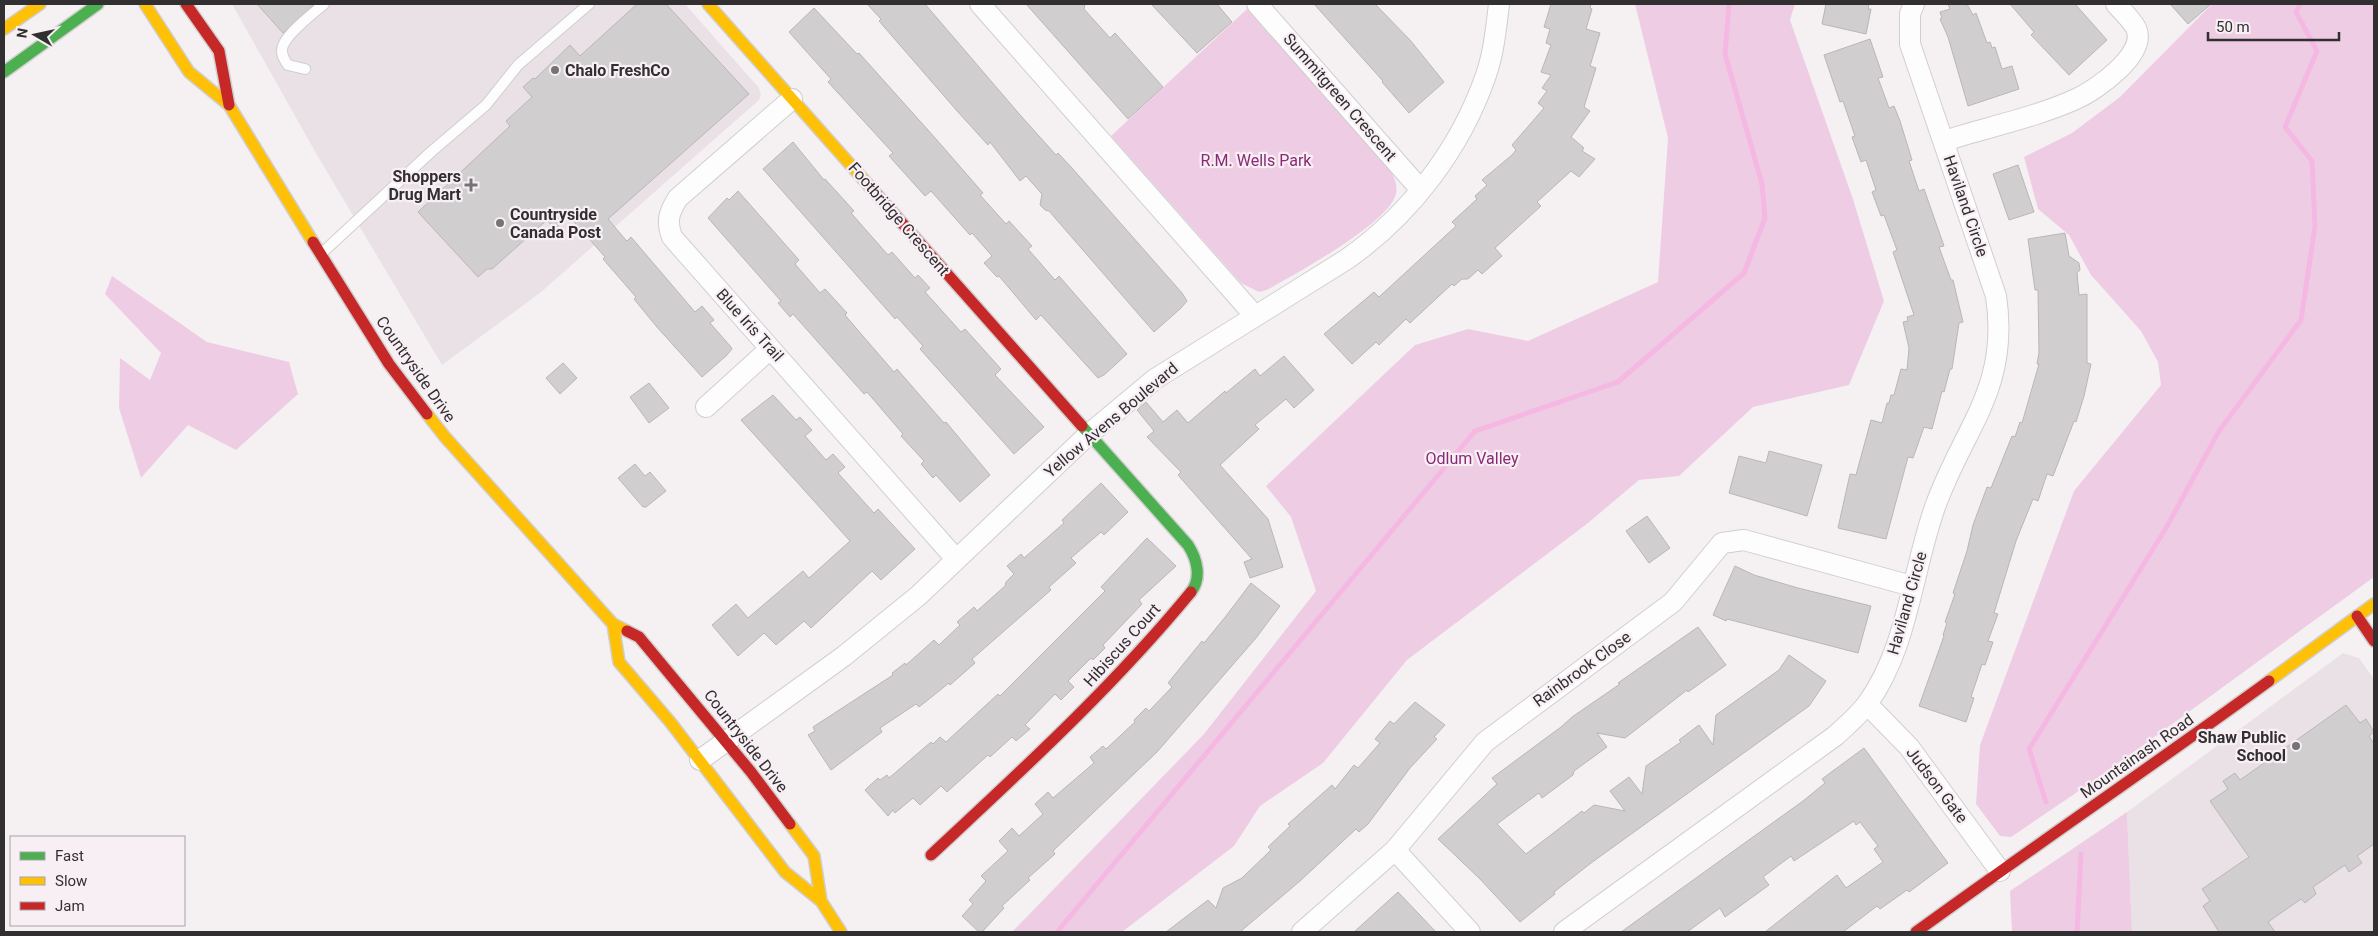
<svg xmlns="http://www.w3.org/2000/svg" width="2378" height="936" viewBox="0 0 2378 936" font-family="Roboto,sans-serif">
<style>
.built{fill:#eae1e6}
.green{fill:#eecde4}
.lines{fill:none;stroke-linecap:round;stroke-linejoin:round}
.stream{stroke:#f4b8e2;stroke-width:5}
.building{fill:#d1ced0;stroke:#bab6b8}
.lane-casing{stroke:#d0cecf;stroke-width:12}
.street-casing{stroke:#d0cecf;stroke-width:22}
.fast-casing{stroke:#d0cecf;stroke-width:14}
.slow-casing{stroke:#d0cecf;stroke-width:14}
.jam-casing{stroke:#d0cecf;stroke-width:14}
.lane{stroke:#fefdfd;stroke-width:10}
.street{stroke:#fefdfd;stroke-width:20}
.fast{stroke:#4caf50;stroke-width:11}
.slow{stroke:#ffc107;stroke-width:11}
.jam{stroke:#c62828;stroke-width:11}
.poi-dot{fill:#767375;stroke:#f7eff4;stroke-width:2}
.labels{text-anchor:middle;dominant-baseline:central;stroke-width:4.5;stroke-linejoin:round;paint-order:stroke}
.poi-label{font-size:16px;font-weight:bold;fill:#322f31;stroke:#f7eff4;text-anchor:start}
.street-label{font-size:16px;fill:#322f31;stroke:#f7eff4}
.park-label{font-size:16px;fill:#8a2a74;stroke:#f7eff4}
</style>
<rect width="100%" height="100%" fill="#f5f1f3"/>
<path class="built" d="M232 4H685L759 88 761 95 759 100 540 293 442 365 317 155Z
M2343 653 2359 658 2374 679V932H2132L2127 812Z"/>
<path class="green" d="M1635 4H1795L1790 20 1853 199 1884 301 1849 385 1753 407 1679 476 1639 480 1588 523 1407 660 1323 763 1260 806 1234 846 1122 932H1012L1204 734 1316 591 1291 517 1266 486 1415 345 1468 329 1528 341 1658 282 1668 138Z
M2212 4H2374V577L2098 778 2011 837 2000 836 1976 804 1980 745 2074 491 2161 385 2158 362 2141 331 2091 275 2069 235 2038 209 2024 157 2072 133 2120 97Z
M1247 9 1389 169C1394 176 1398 184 1396 194 1388 224 1295 274 1267 290L1259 292 1241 283 1111 136Z
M112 276 207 342 289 362 298 394 236 450 188 425 141 478 119 408 120 358 150 380 161 353 105 294Z
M2127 812 2132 932H2012L2010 891Z"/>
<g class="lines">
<path class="stream" d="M2046 802 2029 749 2166 528 2219 431 2301 320 2315 226 2312 161 2285 127 2317 51 2296 12 2300 4
M1057 932 1475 431 1618 382 1744 273 1765 218 1762 184 1725 54 1729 4
M2077 932 2081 854"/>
</g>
<path class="building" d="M257 4H314L283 33Z
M637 4H666L749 94 608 219 625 239 627 241 631 237 695 312 702 306 714 320 710 323 731 347 732 349 726 356 702 377 656 326 634 299 636 297 603 259 605 257 569 216 555 229 547 220 492 269H487L478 277 418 212 510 126 506 121 532 97 523 87 533 78 535 79 570 45 580 56Z
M867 4H925L1021 116 1056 155 1058 153 1072 168 1182 293 1187 301 1181 308 1154 332 1049 211 1045 210 1040 205 1042 194 1026 176 1020 181 990 142 988 145 958 112 879 21 881 19Z
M1026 4H1085L1084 9 1110 38 1115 33 1163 87 1128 119Z
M1151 4H1217L1232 22 1197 53Z
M1314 4H1375L1410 40 1444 82 1409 113 1382 82 1383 81Z
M1551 4H1591L1590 8 1592 9 1586 29 1600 33 1590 66 1596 68 1584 107 1590 111 1571 137 1584 148 1582 151 1595 159 1579 177 1571 171 1537 202 1541 206 1495 248 1502 256 1482 274 1478 270 1468 279H1462L1454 286 1452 284 1410 323 1406 319 1379 345 1376 342 1352 364 1324 334 1374 292 1379 297 1456 226 1452 222 1477 199 1475 196 1487 185 1482 180 1512 155 1516 150 1512 145 1544 108 1538 103 1547 91 1542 88 1551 75 1541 72 1551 45 1546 43 1550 29 1544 27Z
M1826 4H1869L1868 9H1871L1866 34 1822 24Z
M1948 4H1967L1973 15 1976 13 1987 43 1990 42 1992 48 1995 47 2002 69 2012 66 2019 89 1968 106 1948 37 1940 19 1942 18 1940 12 1950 9Z
M2010 4H2075L2107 40 2069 75 2031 35 2034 32Z
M2170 4H2211L2188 24Z
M814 8 857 54 859 53 936 139 983 193 980 195 1006 224 1009 221 1032 246 1028 249 1055 280 1059 276 1127 354 1104 375 1098 378 1041 315 1036 320 999 276 997 277 984 263 992 256 972 233 970 235 931 191 925 196 889 156 893 153 828 82 831 79 789 32Z
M1870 39 1883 77 1878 78 1889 108 1894 106 1900 121 1912 160 1909 161 1919 191 1924 189 1944 246 1939 247 1951 280H1953L1963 322 1959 323 1952 369H1950L1944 392 1942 391 1932 429 1924 427 1913 458 1908 457 1886 539 1838 528 1850 474 1856 475 1871 420 1882 423 1887 403H1889L1891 395H1894L1901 369 1907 370 1909 348 1903 322 1908 321 1907 317 1914 315 1893 252 1897 250 1884 215 1881 216 1872 192 1876 190 1866 160 1861 162 1852 137 1855 136 1843 101 1840 102 1824 55Z
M793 142 824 180 825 179 854 211 851 213 888 255 892 252 915 278 918 275 930 288 925 292 961 332 965 329 1001 369 995 375 1044 427 1014 454 920 349 923 346 897 317 895 319 763 169Z
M2018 165 2034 212 2009 220 1993 174Z
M738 191 799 260 795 264 820 293 825 289 847 313 845 315 862 335 894 372 897 369 944 423 946 422 990 475 960 502 936 475 933 478 921 464 924 461 901 436 903 434 867 392 864 394 793 314 790 317 778 303 781 301 708 218 727 198 729 200Z
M2065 233 2069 256 2079 263 2080 270 2077 273 2079 295 2087 294V363L2091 364 2084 396 2076 422 2074 421 2053 476 2047 474 2038 501 2033 499 2016 541 1994 613 1998 614 1988 641 1993 642 1985 665 1982 664 1971 697 1974 698 1966 722 1919 706 1944 636 1943 635 1947 623 1945 622 1955 594 1953 593 1967 551 1973 525 1987 487 1991 488 2012 436 2015 437 2020 422 2022 423 2039 364H2037L2039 353 2038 290H2035L2028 239Z
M1284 356 1314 390 1294 408 1286 399 1255 425 1259 429 1220 465 1268 519 1283 567 1250 578 1244 562 1252 559 1178 475 1181 472 1147 437 1154 431 1137 410 1146 402 1163 422 1177 410 1188 423 1225 391 1226 393 1255 369 1260 376Z
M563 363 577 378 560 394 546 378Z
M649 383 669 408 649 423 630 397Z
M773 395 796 420 800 417 812 430 805 436 826 460 833 454 845 467 838 473 874 513 878 509 915 549 881 580 872 571 811 628 804 621 776 645 764 633 738 656 712 625 736 604 748 618 803 571 809 578 850 541 741 420Z
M1769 451 1822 465 1807 516 1729 493 1739 456 1766 463Z
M635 464 645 476 650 472 666 491 646 507H643L618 478Z
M1101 483 1128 512 1104 535 1101 532 1071 558 1076 563 1049 587 1051 590 972 659 975 663 950 685 949 683 919 707 916 704 880 728 882 732 831 770 808 735 815 731 813 727 893 675 892 673 905 663 906 665 934 640 939 645 960 625 957 622 974 607 977 611 1005 586 1006 582 1014 574 1007 566 1021 554 1024 558 1064 523 1062 520Z
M1647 516 1670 548 1649 563 1626 531Z
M1147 538 1176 566 1139 600 1142 604 1103 645 1105 648 1093 660 1091 658 1068 681 1074 687 1061 700 1055 694 1025 725 1030 729 1016 741 1012 737 990 757 988 755 947 792 941 786 920 805 913 798 895 813 893 810 888 816 865 790 878 778 880 780 887 775 889 778 931 742 933 744 940 737 946 742 998 694 1000 696 1105 591 1101 587Z
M1735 566 1754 575 1798 588 1871 606 1858 653 1727 619 1726 621 1713 615Z
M1251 583 1280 606 1256 638 1157 752 1053 851 1055 854 1028 878 1030 880 1002 906 1004 908 982 932H979L962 916 973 904 969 900 986 881 981 876 1008 851 999 841 1012 828 1019 836 1043 814 1035 804 1048 792 1053 798 1094 763 1090 757 1103 746 1106 749 1135 722 1134 720 1146 708 1149 711 1172 687 1168 683 1202 641 1204 643 1226 616Z
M1698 627 1726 665 1688 692 1687 690 1625 738 1597 733 1607 747 1574 771 1573 775 1542 798 1539 793 1497 824 1526 854 1582 811 1584 813 1594 805 1625 811 1610 791 1629 777 1642 794 1646 766 1681 742 1679 740 1699 725 1713 745 1716 715 1779 670 1789 655 1826 681 1809 706 1591 863 1554 892 1555 894 1520 922 1480 879 1438 839 1497 784 1492 778 1561 727 1572 717 1620 684 1618 683Z
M1415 702 1445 725 1434 737 1437 739 1410 768 1368 824 1359 832 1356 829 1300 881 1240 932H1166L1208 900 1216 908 1223 888 1242 878 1271 850 1268 847 1290 826 1288 824 1332 785 1335 789 1354 765 1358 768 1380 743 1375 739 1390 721 1394 724Z
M2346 705 2360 723 2366 719 2374 732 2369 736 2374 744V844L2357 856 2362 863 2349 872 2345 865 2313 887 2316 894 2305 903 2301 899 2268 922 2275 932H2219L2203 906 2210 901 2202 889 2249 857 2210 801 2228 789 2223 781 2235 773 2240 780Z
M1864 748 1948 863 1909 892 1907 890 1880 909 1877 906 1843 932H1765L1837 875 1846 888 1883 862 1874 849 1878 846 1860 822 1856 825 1854 821 1794 861 1791 856 1763 877 1769 885 1725 917 1720 908 1687 932H1621L1803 801 1825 783 1822 779Z
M1398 892 1436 932H1354Z"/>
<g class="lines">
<g class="lane-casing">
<path id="lane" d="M305 69 288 65C285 61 282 56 282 51 281 37 314 13 324 4
M322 253 432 151 486 105 518 65 589 4"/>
</g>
<g class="street-casing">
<path id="street" d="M980 4 1255 316
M1257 4 1421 190
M792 99 678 198C669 212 666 221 672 237L956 559
M1944 141C1987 127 2034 118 2076 99 2096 90 2148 54 2136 28 2131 19 2122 11 2116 4
M706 407 770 349
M1867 704 1909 747 2000 871
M700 760 844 656 918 596 1089 434 1155 379 1347 259C1410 215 1461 148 1486 75 1494 52 1496 28 1499 4
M1395 850 1470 932
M1302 932 1395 850 1485 742 1673 602 1722 543 1744 540 1912 586
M1564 932 1835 736C1846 726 1858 716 1867 704 1908 648 1912 571 1935 507 1963 428 2010 389 1996 296L1910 44V14L1914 4"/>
</g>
<g class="fast-casing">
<path id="fast" d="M4 72 98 4
M1082 426 1188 545C1197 559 1202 578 1191 592"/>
</g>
<g class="slow-casing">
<path id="slow" d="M145 4 189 72 229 105 313 242
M708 4 871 188
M4 29 40 4
M427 414 445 437 613 624 627 631
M613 624 619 662 671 723 785 872 821 901 841 932
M2269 681 2374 604
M790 824 814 856 821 901"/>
</g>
<g class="jam-casing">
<path id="jam" d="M186 4 219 51 229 105
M871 188 1082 426
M313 242 389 364 427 414
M2357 616 2374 641
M627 631 639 637 751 772 790 824
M931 855C1021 771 1112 688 1191 592
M1916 932C2033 847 2152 766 2269 681"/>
</g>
<use href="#lane" class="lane"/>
<use href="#street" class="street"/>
<use href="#fast" class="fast"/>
<use href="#slow" class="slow"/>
<use href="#jam" class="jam"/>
</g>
<g class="poi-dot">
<circle cx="555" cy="70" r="5"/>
<path d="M468.5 177.5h5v5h5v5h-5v5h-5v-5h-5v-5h5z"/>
<circle cx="500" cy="223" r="5"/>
<circle cx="2296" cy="746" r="5"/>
</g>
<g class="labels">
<g class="poi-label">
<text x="565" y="70">Chalo FreshCo</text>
<text x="461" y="176" text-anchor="end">Shoppers<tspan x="461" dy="18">Drug Mart</tspan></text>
<text x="510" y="214">Countryside<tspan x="510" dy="18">Canada Post</tspan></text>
<text x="2286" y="737" text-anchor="end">Shaw Public<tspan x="2286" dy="18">School</tspan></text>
</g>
<g class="street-label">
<text transform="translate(1340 97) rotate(49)">Summitgreen Crescent</text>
<text transform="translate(1966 206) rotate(71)">Haviland Circle</text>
<text transform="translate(899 219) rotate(49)">Footbridge Crescent</text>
<text transform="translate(750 325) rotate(48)">Blue Iris Trail</text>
<text transform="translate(416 369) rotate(55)">Countryside Drive</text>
<text transform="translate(1111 420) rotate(-40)">Yellow Avens Boulevard</text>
<text transform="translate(1907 603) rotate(-74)">Haviland Circle</text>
<text transform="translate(1122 645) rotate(-48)">Hibiscus Court</text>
<text transform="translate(1582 669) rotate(-36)">Rainbrook Close</text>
<text transform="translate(746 741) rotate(52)">Countryside Drive</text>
<text transform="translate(2137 756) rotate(-35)">Mountainash Road</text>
<text transform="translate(1937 785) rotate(53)">Judson Gate</text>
</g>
<g class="park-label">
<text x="1256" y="160">R.M. Wells Park</text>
<text x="1472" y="458">Odlum Valley</text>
</g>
</g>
<rect width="2378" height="936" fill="none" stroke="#322f31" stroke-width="10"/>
<rect x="10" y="836" width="175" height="90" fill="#f7eff4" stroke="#a8a2a6"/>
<rect x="20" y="852" width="25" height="8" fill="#4caf50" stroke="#a8a2a6"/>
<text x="55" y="861" font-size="15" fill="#322f31">Fast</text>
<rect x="20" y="877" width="25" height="8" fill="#ffc107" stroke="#a8a2a6"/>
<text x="55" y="886" font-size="15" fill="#322f31">Slow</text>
<rect x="20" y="902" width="25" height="8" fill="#c62828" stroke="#a8a2a6"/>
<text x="55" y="911" font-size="15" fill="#322f31">Jam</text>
<g transform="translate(35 35) rotate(279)" stroke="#f7eff4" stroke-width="4" paint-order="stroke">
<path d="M0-4L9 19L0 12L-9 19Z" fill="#322f31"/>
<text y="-8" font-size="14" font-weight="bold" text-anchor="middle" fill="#322f31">N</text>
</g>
<path d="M2208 32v8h131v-8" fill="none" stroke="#322f31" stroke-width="2.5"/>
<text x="2216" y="32" font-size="15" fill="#322f31" stroke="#f7eff4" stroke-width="4" paint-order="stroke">50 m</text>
</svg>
